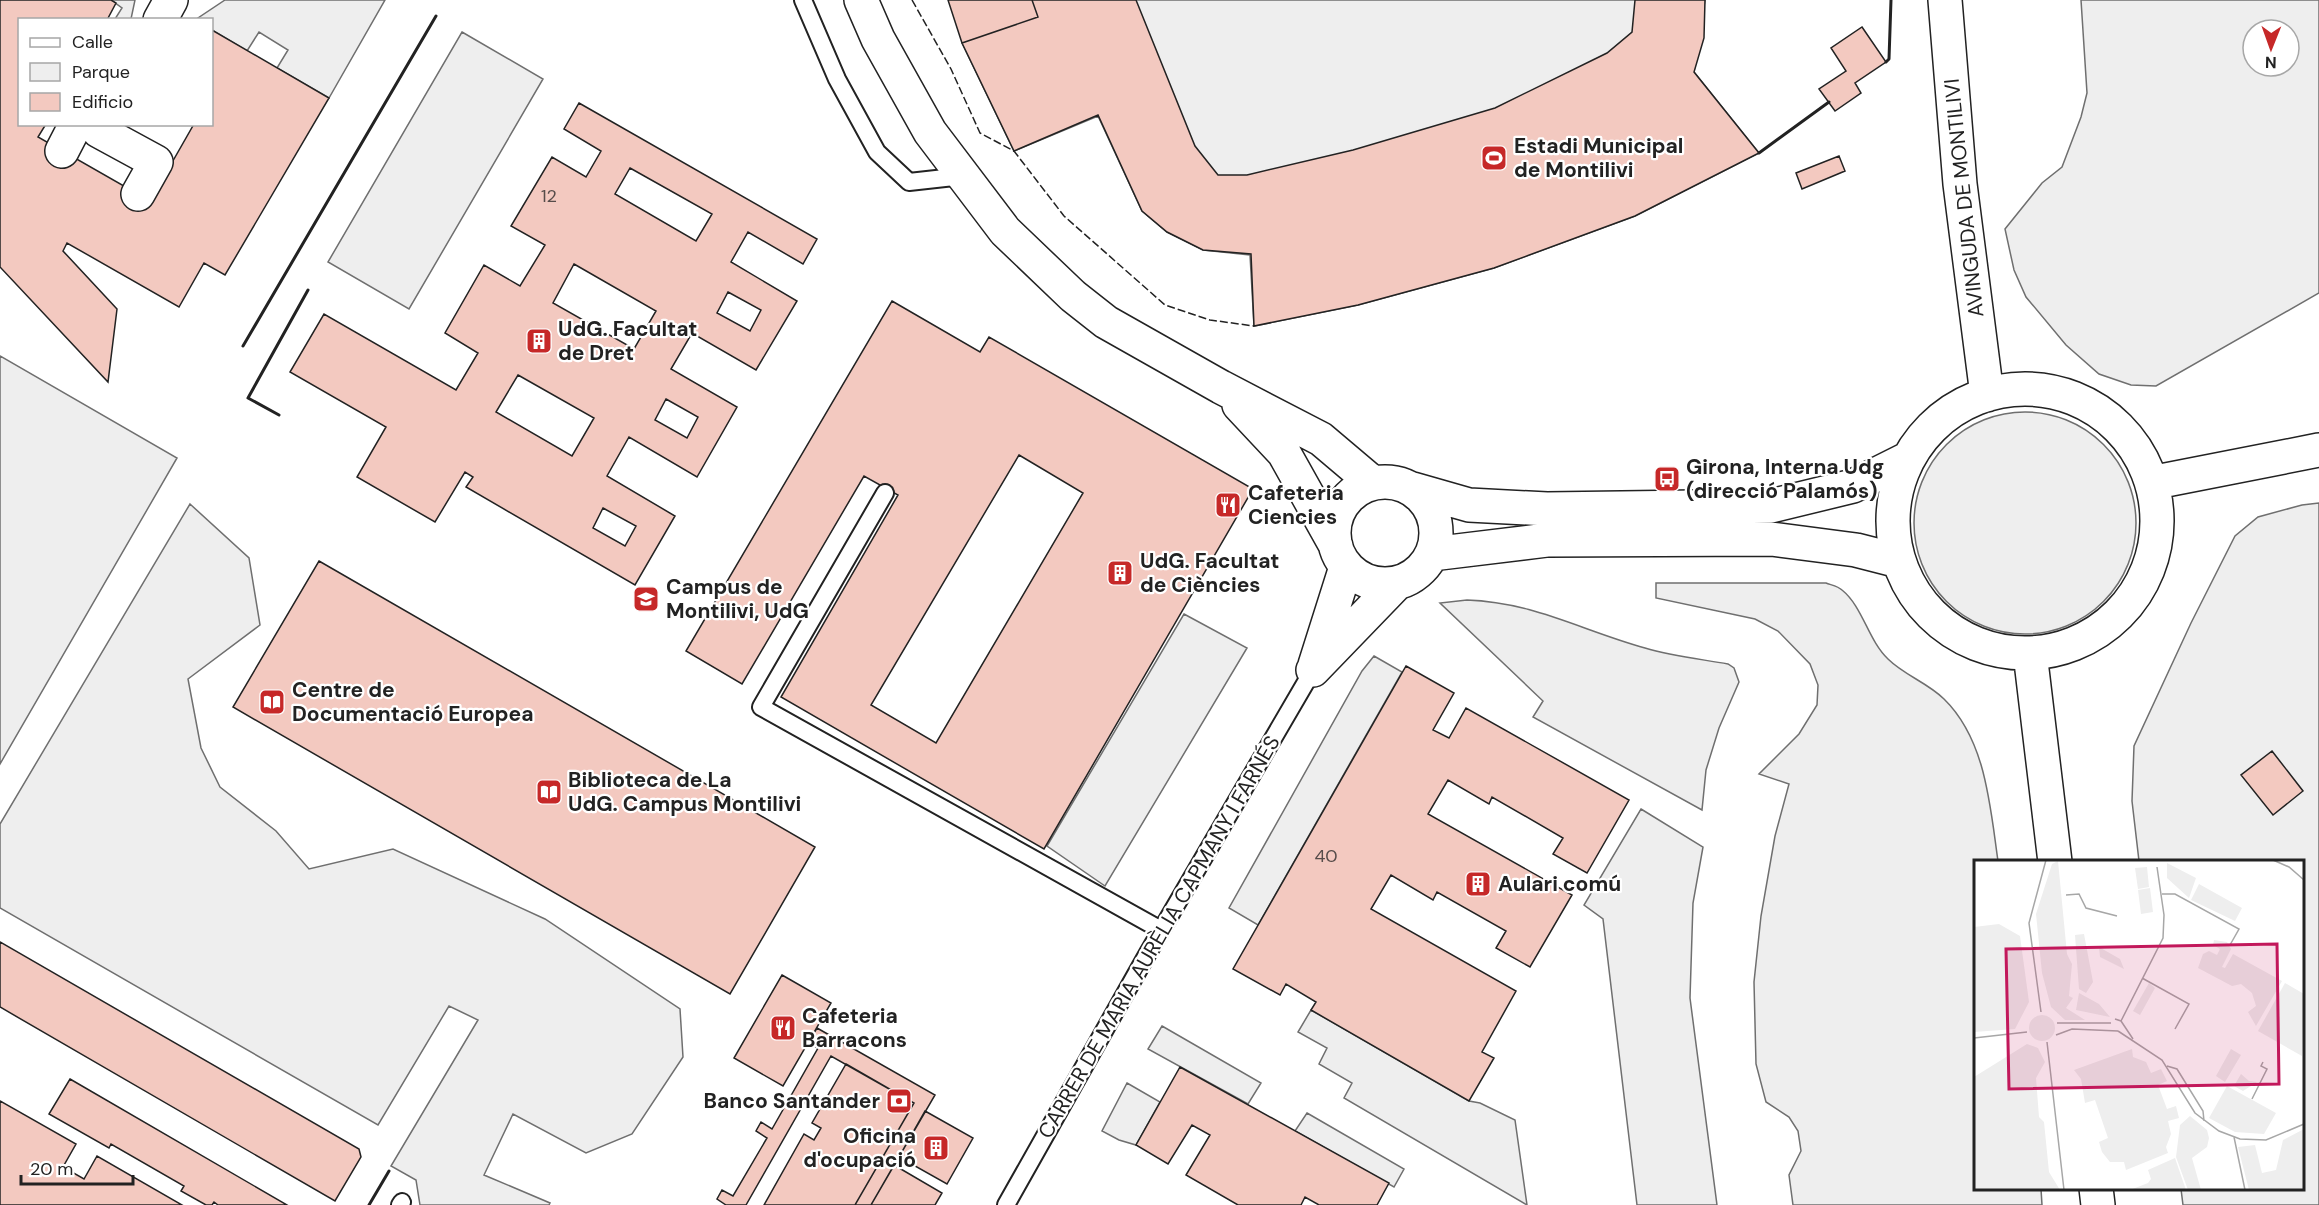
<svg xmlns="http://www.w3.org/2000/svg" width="2319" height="1205" viewBox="0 0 2319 1205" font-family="'DM Sans',sans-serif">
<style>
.green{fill:#eee;stroke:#6f6f6f;stroke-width:1.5;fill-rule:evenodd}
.building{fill:#f3c9c0;stroke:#222;stroke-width:1.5;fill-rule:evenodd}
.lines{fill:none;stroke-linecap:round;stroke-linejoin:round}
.lane-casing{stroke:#222;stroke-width:20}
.street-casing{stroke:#222;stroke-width:36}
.lane{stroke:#fff;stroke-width:16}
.street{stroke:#fff;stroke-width:33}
.fence{stroke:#222;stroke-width:1.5;stroke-dasharray:8 3;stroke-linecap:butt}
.wall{stroke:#222;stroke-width:3}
.labels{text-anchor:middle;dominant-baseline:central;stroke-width:4.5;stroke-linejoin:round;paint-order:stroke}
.number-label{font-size:18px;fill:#564c4a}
.poi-label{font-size:21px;font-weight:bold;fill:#222;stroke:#fff;text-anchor:start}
.street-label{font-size:21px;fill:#222;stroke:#fff}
.inset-road{fill:none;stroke:#a7a7a7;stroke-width:1.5}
.view{fill:#c2185b;fill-opacity:0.15;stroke:#c2185b;stroke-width:3}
.inset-edge{fill:none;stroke:#222;stroke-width:3}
</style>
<rect width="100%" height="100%" fill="#fff"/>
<path class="green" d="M111 0H135L131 19H115L122 8Z
M225 0H385L329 98 277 68 288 50 259 32 247 51 212 30V20H195Z
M1032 0H1705L1694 72 1759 153 1635 216 1494 268 1358 305 1254 326 1250 255 1203 250 1167 232 1142 211 1098 116 1014 151 962 43Z
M2081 0H2319V293L2156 386 2131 385 2099 374 2066 345 2026 297 2014 270 2005 229 2042 183 2062 167 2081 117 2087 93ZM2253 30H2289V66H2253Z
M462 32 543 79 409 309 328 262Z
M0 356 177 458 0 764Z
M1914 523a111 111 0 1 1 222 0a111 111 0 1 1-222 0Z
M2319 503V1205H2183L2181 1189 2302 1188V862L2139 861 2132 801 2134 746 2191 623 2235 536 2258 517 2302 505Z
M190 504 249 558 260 625 188 679 201 748 220 787 276 831 309 869 393 849 545 919 680 1009 683 1057 632 1134 586 1153 513 1114 484 1175 550 1203 549 1205H420L416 1180 391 1166 478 1020 449 1006 378 1125 0 908V824Z
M1656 583H1826C1831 585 1838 586 1842 590 1863 607 1868 640 1888 659 1904 675 1928 683 1944 699 1986 740 1990 806 1998 861L1976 862V1188L2041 1189 2042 1205H1793L1789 1175 1801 1151 1798 1131 1789 1117 1766 1102 1756 1064 1754 982 1761 916 1775 836 1789 784 1759 774 1799 734 1817 705 1818 685 1810 664 1778 631 1755 619 1656 598Z
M1467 600C1533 602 1583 631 1645 648 1672 656 1700 659 1728 664L1734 668 1739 682 1719 728 1706 770 1702 810 1533 717 1543 701 1440 603Z
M1184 614 1247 648 1105 886 1047 846Z
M1374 656 1402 672 1258 925 1229 908 1362 671Z
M1641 809 1703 847 1693 903 1690 998 1717 1205H1637L1603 919 1584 905Z
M1311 1010 1469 1101 1480 1103 1515 1120 1527 1205 1344 1098 1352 1083 1319 1064 1327 1048 1298 1032Z
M1162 1026 1261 1083 1248 1104 1148 1049Z
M1127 1083 1160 1102 1136 1145 1119 1140 1102 1131Z
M1307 1113 1404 1169 1394 1187 1295 1131Z"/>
<path class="building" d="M0 0H111L116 3 107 20H20V124H46L38 137 150 201 194 124H212V30L329 98 225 275 204 263 179 307 67 243 63 251 117 309 108 382 0 267Z
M948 0H1032L1038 17 962 43Z
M1032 0H1136L1195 146 1218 175H1247L1353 150 1495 108 1607 53 1632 32 1635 0H1705L1704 38 1694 72 1759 153 1635 216 1494 268 1358 305 1254 326 1251 254 1203 250 1167 232 1142 211 1098 115 1014 151 962 43 1038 17Z
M1862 27 1886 62 1855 83 1861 93 1835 111 1819 89 1846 71 1831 48Z
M579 103 817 239 803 264 748 232 731 262 797 301 756 370 692 333 671 369 737 407 697 477 629 437 607 476 675 516 635 585 466 487 473 477 465 472 435 522 357 477 386 427 290 372 324 314 456 390 478 353 445 333 484 265 520 286 545 245 511 226 552 157 586 177 601 151 564 129ZM630 168 712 214 696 241 615 194ZM574 264 656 311 634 349 553 303ZM728 292 761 310 750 331 717 313ZM518 375 594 418 572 456 496 412ZM666 399 698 417 687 438 655 420ZM603 508 636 526 625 546 593 528Z
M1839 156 1845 171 1802 189 1796 173Z
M892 301 980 352 989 337 1253 489 1044 849 781 697 898 495 864 476 742 684 686 651ZM1019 455 1083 493 936 743 871 705Z
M319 561 815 847 730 994 233 707Z
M1406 666 1454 693 1433 730 1449 738 1466 708 1629 800 1587 873 1553 854 1563 838 1492 797 1489 804 1448 780 1428 814 1572 895 1530 967 1496 948 1506 931 1437 892 1433 900 1391 875 1371 909 1516 991 1482 1052 1494 1058 1469 1101 1311 1010 1316 1002 1286 984 1280 995 1233 969Z
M2272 751 2303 791 2273 815 2241 775Z
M0 942 359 1149 361 1157 335 1201 0 1007Z
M782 975 831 1003 783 1086 734 1058Z
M817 1028 935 1095 871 1205H855L914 1103 831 1056 746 1205H726L717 1199 722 1190 733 1196 767 1138 756 1131 761 1122 772 1129 818 1048 808 1043Z
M846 1064 914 1103 855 1205H764L804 1134 814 1140 821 1128 812 1123Z
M1180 1067 1389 1183 1377 1205H1319L1305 1197 1301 1205H1238L1186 1175 1210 1135 1192 1125 1168 1164 1136 1145Z
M70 1079 287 1205H218L214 1202 212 1205H206L181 1191 184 1186 111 1144 109 1148 49 1114Z
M0 1101 76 1144 63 1167 84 1179 97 1156 182 1205H0Z
M925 1111 973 1138 947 1184 899 1157Z
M894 1165 942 1193 935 1205H871Z"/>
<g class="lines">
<g class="lane-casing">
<path id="lane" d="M803 0 837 79 877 152 909 182 963 176
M885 493 761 707 1161 930
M400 1205 402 1202
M1006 1205 1148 953 1313 670"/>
</g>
<g class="street-casing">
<path id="street" d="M861 0 878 39 930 132 1005 231 1073 296 1106 322 1221 387 1321 439 1373 483
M1945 0 1960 184 1987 395
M160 20 171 0
M102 124 99 131 156 162 138 194
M62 151 76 124
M1893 521a132 132 0 1 1 264 0a132 132 0 1 1-264 0Z
M1239 405 1284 453 1336 546
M1334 533a51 51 0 1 1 102 0a51 51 0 1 1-102 0Z
M2153 485 2166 480 2319 450
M1413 489 1469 505 1547 509 1771 506 1853 486 1909 458
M1432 554 1547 540 1771 539 1856 550 1899 561
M2030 653 2055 862
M1315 665 1346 567
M1313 670 1397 583
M2096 1188 2098 1205"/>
</g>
<use href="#lane" class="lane"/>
<use href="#street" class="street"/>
<path class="fence" d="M912 0 951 69 980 133 1014 151 1064 216 1165 305 1210 320 1254 326"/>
<path class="wall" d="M1886 62 1889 59 1891 0
M1759 153 1829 102
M243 346 436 16
M279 415 248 398 308 290
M369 1205 389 1171"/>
</g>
<defs>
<g id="stadium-square" transform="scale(1.35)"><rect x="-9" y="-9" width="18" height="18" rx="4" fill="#c62828" stroke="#fff"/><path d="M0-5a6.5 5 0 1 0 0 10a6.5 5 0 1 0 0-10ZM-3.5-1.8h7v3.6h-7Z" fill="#fff"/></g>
<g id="building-square" transform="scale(1.35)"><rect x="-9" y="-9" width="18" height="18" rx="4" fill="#c62828" stroke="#fff"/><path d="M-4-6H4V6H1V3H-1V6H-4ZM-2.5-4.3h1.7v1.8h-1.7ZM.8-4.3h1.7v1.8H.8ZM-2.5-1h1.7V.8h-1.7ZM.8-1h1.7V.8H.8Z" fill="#fff"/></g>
<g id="bus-square" transform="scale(1.35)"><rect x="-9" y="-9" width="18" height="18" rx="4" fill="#c62828" stroke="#fff"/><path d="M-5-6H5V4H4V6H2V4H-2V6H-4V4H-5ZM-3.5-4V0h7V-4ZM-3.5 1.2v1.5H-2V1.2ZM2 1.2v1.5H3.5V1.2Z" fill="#fff"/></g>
<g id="restaurant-square" transform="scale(1.35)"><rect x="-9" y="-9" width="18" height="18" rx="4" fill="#c62828" stroke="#fff"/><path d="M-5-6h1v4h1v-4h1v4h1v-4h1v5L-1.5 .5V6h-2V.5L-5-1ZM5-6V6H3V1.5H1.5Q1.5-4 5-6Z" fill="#fff"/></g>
<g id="university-square" transform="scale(1.35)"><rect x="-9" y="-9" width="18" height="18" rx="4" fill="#c62828" stroke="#fff"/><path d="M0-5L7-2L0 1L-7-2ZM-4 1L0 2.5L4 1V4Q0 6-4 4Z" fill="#fff"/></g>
<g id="library-square" transform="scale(1.35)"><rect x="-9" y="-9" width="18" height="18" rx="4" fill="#c62828" stroke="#fff"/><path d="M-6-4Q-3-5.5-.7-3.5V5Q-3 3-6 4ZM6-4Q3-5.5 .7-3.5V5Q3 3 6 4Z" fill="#fff"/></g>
<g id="bank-square" transform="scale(1.35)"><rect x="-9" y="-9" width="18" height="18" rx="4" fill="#c62828" stroke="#fff"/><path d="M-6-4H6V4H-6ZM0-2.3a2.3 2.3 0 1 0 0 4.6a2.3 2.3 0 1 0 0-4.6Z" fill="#fff"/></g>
</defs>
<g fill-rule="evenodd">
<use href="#stadium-square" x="1494" y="158"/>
<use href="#building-square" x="539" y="341"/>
<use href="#bus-square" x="1667" y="479"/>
<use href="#restaurant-square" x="1228" y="505"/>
<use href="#building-square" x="1120" y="573"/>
<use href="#university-square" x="646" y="599"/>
<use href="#library-square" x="272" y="702"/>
<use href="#library-square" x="549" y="792"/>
<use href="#building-square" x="1478" y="884"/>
<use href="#restaurant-square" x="783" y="1028"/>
<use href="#bank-square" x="899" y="1101"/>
<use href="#building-square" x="936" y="1148"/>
</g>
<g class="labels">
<g class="number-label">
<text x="549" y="196">12</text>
<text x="1326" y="856">40</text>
</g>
<g class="poi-label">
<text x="1514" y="146">Estadi Municipal<tspan x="1514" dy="24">de Montilivi</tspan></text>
<text x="558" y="329">UdG. Facultat<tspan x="558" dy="24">de Dret</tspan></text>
<text x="1686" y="467">Girona, Interna Udg<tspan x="1686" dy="24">(direcció Palamós)</tspan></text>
<text x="1248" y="493">Cafeteria<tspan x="1248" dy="24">Ciencies</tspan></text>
<text x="1140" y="561">UdG. Facultat<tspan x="1140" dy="24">de Ciències</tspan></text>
<text x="666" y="587">Campus de<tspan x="666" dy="24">Montilivi, UdG</tspan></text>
<text x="292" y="690">Centre de<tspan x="292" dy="24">Documentació Europea</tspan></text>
<text x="568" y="780">Biblioteca de La<tspan x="568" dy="24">UdG. Campus Montilivi</tspan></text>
<text x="1498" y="884">Aulari comú</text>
<text x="802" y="1016">Cafeteria<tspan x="802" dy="24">Barracons</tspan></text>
<text x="880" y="1101" text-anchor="end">Banco Santander</text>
<text x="916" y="1136" text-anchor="end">Oficina<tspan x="916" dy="24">d'ocupació</tspan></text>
</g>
<g class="street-label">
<text transform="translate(1964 198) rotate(-96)">AVINGUDA DE MONTILIVI</text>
<text transform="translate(1159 937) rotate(-60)">CARRER DE MARIA AURÈLIA CAPMANY I FARNÉS</text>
</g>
</g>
<g transform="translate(1974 860)">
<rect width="330" height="330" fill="#fff"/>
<path d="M84 1 93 94 98 104 95 136 99 138 92 148 111 160H91L77 147 68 113 62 54 78 4ZM193 3 222 18 215 38 193 18ZM173 7 175 27 164 29 161 8ZM225 24 268 48 261 61 217 40ZM176 28 179 52 167 54 164 30ZM25 64 46 76 55 142 41 169 0 172V67ZM110 74 119 122 112 133 105 129 101 75ZM240 80 253 82 257 89 248 107 251 108 259 94 308 121 282 166 274 152 282 146 278 133 267 124 258 126 224 108 229 94 235 91 243 95 246 89 239 85ZM125 87 146 99 150 109 126 97ZM175 123 181 128 166 155 159 151ZM311 123 330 134 328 196 284 171ZM105 133 125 144 136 157 102 150ZM55 168a13 13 0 1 1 26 0a13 13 0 1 1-26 0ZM53 184 64 188 71 202 62 218 65 257 70 262 75 312 86 330H0V217ZM158 189 159 197 172 202 177 213 187 209 193 221 184 225 193 249 202 246 205 258 194 261 197 274 192 287 194 293 152 310 150 302H136L128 292 125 282 134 278 121 240 111 243 107 219 100 210ZM257 189 267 195 251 222 242 216ZM267 214 275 221 283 222 269 231 260 226ZM253 226 302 253 290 274 261 272 235 258ZM216 256 233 270 235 278 233 287 218 298 227 330H214L202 297 206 265ZM330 269V330H275L264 287 281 285 288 313 302 310 309 280ZM201 298 212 330H156L174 323 177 319 174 310Z" fill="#eee"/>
<path class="inset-road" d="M299 0 315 7 330 20M188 34H201L265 69 256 85M92 35 105 34 112 48 143 56M168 118 215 144 201 169M67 152 55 63 72 0M141 159 147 161 159 179M147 161 189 78 190 55 183 7M83 163H137M144 171 188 200 221 253 245 271 266 279 292 280 330 264M82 175 98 169 144 171M0 178 53 172M73 182 90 330M193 206 203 209 229 251 230 261M278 239 293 209 287 206 289 202M260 277 271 330"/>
<path class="view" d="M303 84 305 224 35 229 32 89Z"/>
<rect width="330" height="330" class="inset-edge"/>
</g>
<rect x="18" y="18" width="195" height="108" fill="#ffffff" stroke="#a7a7a7" stroke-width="1.5"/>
<rect x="30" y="38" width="30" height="9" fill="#ffffff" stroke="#a7a7a7" stroke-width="1.5"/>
<text x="72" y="48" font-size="18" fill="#222222">Calle</text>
<rect x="30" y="63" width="30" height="18" fill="#eeeeee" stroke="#a7a7a7" stroke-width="1.5"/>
<text x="72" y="78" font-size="18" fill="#222222">Parque</text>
<rect x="30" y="93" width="30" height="18" fill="#f3c9c0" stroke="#a7a7a7" stroke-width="1.5"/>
<text x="72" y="108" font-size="18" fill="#222222">Edificio</text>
<g transform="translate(2271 48) rotate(181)"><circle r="28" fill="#ffffff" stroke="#a7a7a7" stroke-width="1.5"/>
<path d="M0-4.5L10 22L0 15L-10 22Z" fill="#c62828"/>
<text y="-9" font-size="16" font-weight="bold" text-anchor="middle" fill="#222222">N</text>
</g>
<path d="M21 1175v9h112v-9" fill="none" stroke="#222222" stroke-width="3"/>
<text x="30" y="1175" font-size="18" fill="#222222" stroke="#ffffff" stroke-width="4.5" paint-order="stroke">20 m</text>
</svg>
